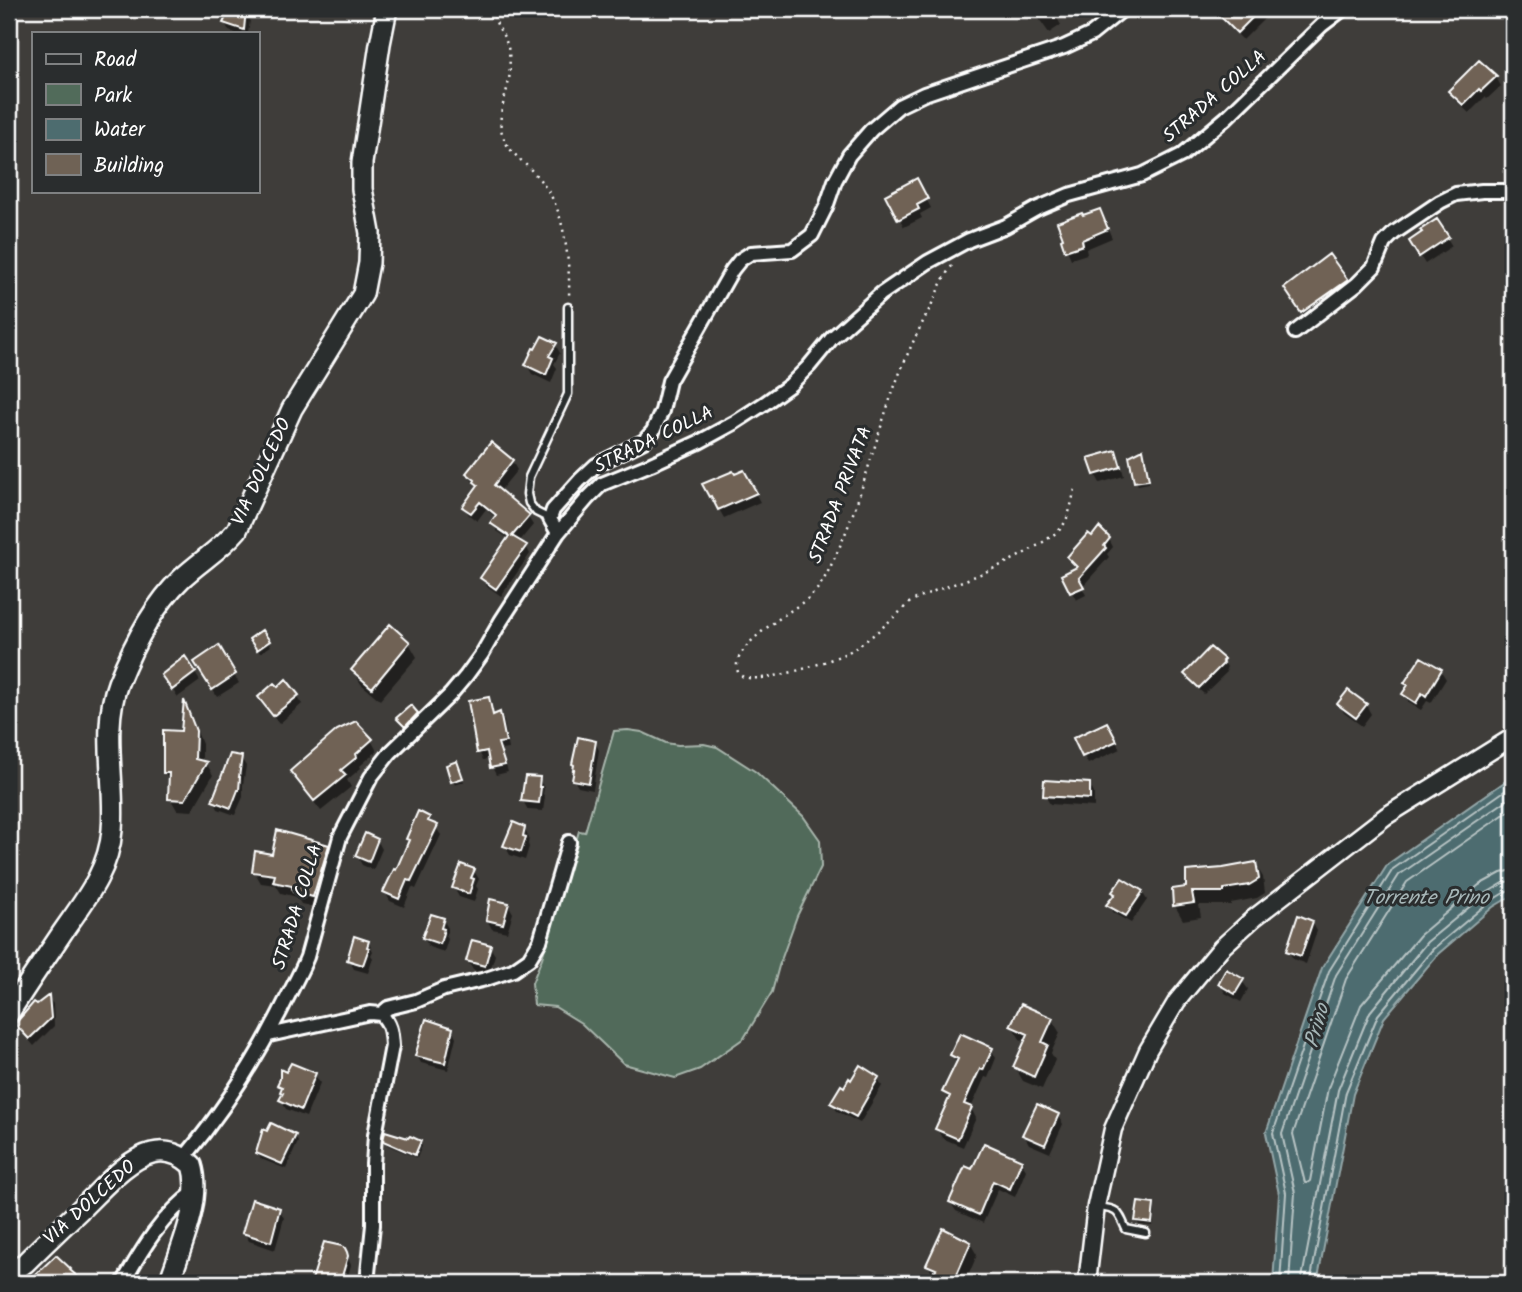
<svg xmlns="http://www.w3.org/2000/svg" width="1522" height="1292" viewBox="0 0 1522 1292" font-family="Kalam,sans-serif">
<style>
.green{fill:#516b5a;stroke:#a8b5ac;stroke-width:2}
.water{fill:#4d6c6f;stroke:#94a7a9;stroke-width:2}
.shadow{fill:#0007}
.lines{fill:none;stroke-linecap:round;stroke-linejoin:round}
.shore{stroke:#b8c4c5;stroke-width:2}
.building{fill:#6f6255;stroke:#fff;stroke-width:2}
.service-casing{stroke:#fff;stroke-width:11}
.minor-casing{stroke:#fff;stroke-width:18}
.tertiary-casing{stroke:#fff;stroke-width:21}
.secondary-casing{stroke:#fff;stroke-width:24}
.path{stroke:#fff;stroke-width:2.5;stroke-dasharray:2 5;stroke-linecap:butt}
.service{stroke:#2a2d2e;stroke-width:6}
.minor{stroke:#2a2d2e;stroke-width:12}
.tertiary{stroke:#2a2d2e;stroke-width:16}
.secondary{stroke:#2a2d2e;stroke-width:19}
.labels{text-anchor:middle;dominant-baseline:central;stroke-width:6;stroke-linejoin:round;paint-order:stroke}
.street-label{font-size:19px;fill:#fff;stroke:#2a2d2e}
.water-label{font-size:21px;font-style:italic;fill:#a6b6b7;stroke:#2a2d2e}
</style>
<rect width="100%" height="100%" fill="#3f3d3a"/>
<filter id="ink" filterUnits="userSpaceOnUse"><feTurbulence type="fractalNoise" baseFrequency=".0143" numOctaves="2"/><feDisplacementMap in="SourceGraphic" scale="14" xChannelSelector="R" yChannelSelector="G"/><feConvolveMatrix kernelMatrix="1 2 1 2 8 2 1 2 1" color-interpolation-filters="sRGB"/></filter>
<g filter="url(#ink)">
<path class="green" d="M628 730 642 732 666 743 678 745 704 744 717 747 756 772 803 816 820 840 821 867 797 916 779 966 772 992 744 1038 700 1069 675 1078 624 1064 581 1023 555 1007 534 1005 532 983 542 958 579 831 585 832 614 731Z"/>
<path class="water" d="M1513 776V895L1493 907 1438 954 1384 1018 1353 1094 1317 1283H1273L1279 1194 1266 1133 1322 968 1388 864Z"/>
<path class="shadow" d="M219 9H252L248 33H236L229 31 225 23 229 16 222 14Z
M997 9H1012L1002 15Z
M1032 9H1052L1061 25 1049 33Z
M1226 9H1272L1273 10 1243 40 1226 23 1221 14Z
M1479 62 1496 77 1501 86 1487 99 1485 97 1469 113 1455 100 1450 91Z
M921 189 931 208 920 214 922 218 904 227 888 196Z
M1104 220 1112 238 1086 249 1087 254 1071 259 1063 240Z
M1424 233 1447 238 1452 246 1425 264 1411 242Z
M1347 281 1355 294 1310 325 1294 302Z
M555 344 560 353 554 364 557 368 551 383 532 374 527 365Z
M1142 451 1149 483 1138 485 1136 482Z
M1115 452 1120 461 1124 476 1100 483 1095 474Z
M512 461 517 470 499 492 528 517 533 525 519 542 526 546 530 554 501 596 487 586 482 578 509 539 497 531 493 523 496 518 486 509 477 521 469 515 464 507 479 487 473 482 468 474Z
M744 472 760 502 724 518 705 485 734 477Z
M1099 530 1109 539 1113 547 1107 554 1109 557 1082 587 1086 595 1076 600 1072 592 1077 569 1069 557Z
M390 627 409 643 417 657 380 700 361 684 353 670Z
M262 632 271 646 260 653 251 639Z
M218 648 239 683 217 697 197 662Z
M1422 659 1441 671 1446 679 1431 703 1427 701 1421 710 1409 703 1404 694 1409 687 1406 683Z
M1223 660 1227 667 1226 669 1227 672 1204 694 1191 682 1186 674Z
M195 673 200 681 178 697 168 684Z
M297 696 302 704 279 724 265 706Z
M488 699 492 707 494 716 500 714 504 721 509 749 501 750 508 772 496 775 492 767 490 759 483 760 479 752Z
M1339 704 1366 705 1371 714 1362 726 1344 713Z
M186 705 202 744V762L206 763 213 775 192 811 177 810 170 798 171 783 165 773 183 733Z
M411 707 422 723 410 734 403 727 398 718Z
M1106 724 1120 749 1088 764 1084 756Z
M371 740 377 751 360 766 361 768 347 780 351 787 321 811 298 782 292 771Z
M595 743 599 750 593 790 578 787 574 780Z
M241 758 246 766 243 785V797L235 815 218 809 214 801Z
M448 766 459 767 464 782 455 785Z
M539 779 544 788 543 794 545 797 543 811 528 810 523 801Z
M1089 784 1094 793V807L1050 804 1045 796Z
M429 818 441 835 416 889 412 887 404 907 390 901 385 892 397 872 410 843 408 839Z
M524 828 529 837 528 844 529 847 525 860 510 855 505 846Z
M377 840 382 849 373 870 362 865 357 856Z
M328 846 334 858 319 908 301 904 297 897 281 893 276 885 261 883 254 871 273 856Z
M1255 864 1263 877 1265 893 1257 898 1231 903V905H1199L1201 917 1183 920 1175 906 1174 890 1187 888 1223 870Z
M474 871 479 879 476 886 478 889 474 902 459 897 454 888Z
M1142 892 1147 900 1131 923 1113 913 1108 905Z
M508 904 513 913 507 932 492 929 487 920Z
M443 920 448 928 446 936 448 939 444 952 429 947 424 938Z
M1312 922 1317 931 1306 964 1293 959 1288 950Z
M368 942 373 951 371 955 373 958 368 973 354 969 349 960Z
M490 947 495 955 489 974 473 970 468 961Z
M1242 981 1248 989 1241 1002 1225 993 1220 984Z
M48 997 53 1004 54 1026 34 1046 22 1032 17 1024Z
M1052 1020 1060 1033 1051 1053 1055 1060 1042 1089 1023 1081 1015 1067 1026 1042 1020 1039 1012 1026Z
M452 1029 456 1037 448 1070 421 1063 417 1055Z
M991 1049 996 1058 988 1078 985 1077 971 1108 976 1118 963 1147 942 1138 937 1129 950 1101 944 1092 957 1064 952 1055Z
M315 1075 320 1083 306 1117 286 1109 281 1100 284 1095 279 1085Z
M878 1078 882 1086 860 1123 837 1111 832 1103 845 1089Z
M1058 1116 1063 1124 1050 1153 1029 1144 1024 1135Z
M295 1136 298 1142 286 1169 261 1159 258 1153Z
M385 1141 420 1143 422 1146 417 1158 387 1145Z
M1021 1162 1026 1170 1015 1197 998 1189 983 1223 956 1211 950 1202 972 1172Z
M1153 1206 1155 1210 1153 1226 1139 1225 1137 1221Z
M279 1209 284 1218 275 1250 249 1241 244 1232Z
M970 1243 977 1255 966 1281 968 1283H940L942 1280 934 1277 928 1265Z
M344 1249 351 1265 346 1283H314V1279Z
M394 1273 412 1277 415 1283H387H390Z"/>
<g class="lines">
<path class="shore" d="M1513 808 1407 882 1346 979 1293 1134 1305 1183H1307L1310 1181 1328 1088 1361 1005 1420 935 1479 885 1501 873 1513 870
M1280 1283 1286 1193 1273 1133 1329 971 1393 869 1513 785
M1289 1283 1295 1193 1282 1134 1336 975 1399 875 1513 796
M1301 1283 1338 1090 1370 1012 1427 942 1485 894 1505 882 1513 881
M1310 1283 1346 1092 1378 1015 1433 949 1489 902 1507 891 1513 890"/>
</g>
<path class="building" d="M230 9H246L244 30 223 23Z
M1213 9H1261L1237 33Z
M1479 60 1497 76 1481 91 1479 89 1463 105 1448 91Z
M917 178 928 199 917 205 919 209 898 220 885 195Z
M1100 209 1108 229 1082 240 1083 245 1065 251 1061 239 1063 238 1057 222 1082 213 1083 215Z
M1437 219 1449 237 1419 257 1409 241 1422 232 1420 230Z
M1329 254 1348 280 1301 313 1284 288Z
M542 336 557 343 549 356 553 358 546 375 525 365 533 348 535 349Z
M491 442 513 460 494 485 530 515 512 536 527 545 496 589 480 578 509 536 490 523 496 515 480 502 471 513 462 507 478 485 474 482 475 480 466 473Z
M1143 449 1149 480 1134 482 1129 456Z
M1116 450 1121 467 1094 475 1088 458Z
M744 470 757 493 718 510 711 496 709 497 702 484 733 471 735 474Z
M1099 527 1110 538 1104 546 1106 548 1079 578 1084 587 1070 593 1061 575 1077 567 1067 557 1088 533 1092 536Z
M390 624 410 642 372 688 351 670Z
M262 630 270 641 257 650 249 639Z
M219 645 236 674 212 690 194 662Z
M1210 647 1224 659 1222 661 1224 663 1199 688 1184 674Z
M185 656 196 672 172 690 161 675Z
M1421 657 1442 669 1426 696 1422 693 1416 703 1402 694 1408 685 1404 683Z
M286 679 299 695 273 716 258 697 274 683 278 687Z
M1348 690 1367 704 1356 718 1337 704Z
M489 697 493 715 500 712 506 742 498 743 505 765 490 768 487 751 477 753 468 701Z
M184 700 196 731 195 759 207 762 185 800 168 799 169 773H163V730L181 731Z
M411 705 418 713 405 727 396 718Z
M356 721 373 739 356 754 357 757 341 770 346 775 314 801 290 771 337 730Z
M1107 722 1117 741 1082 757 1073 738Z
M578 737 596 741 589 783 572 780 574 770H573L574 765 572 764Z
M230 754 242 756 239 777H240L239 790H238L231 808 212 801Z
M457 761 463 778 451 782 446 765Z
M525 776 540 777 539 787H541L539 803 521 801Z
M1044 780 1090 783V799L1043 796Z
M418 811 430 817 428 821 438 825 411 881 407 880 399 899 383 892 394 869 396 870 409 840 406 839Z
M513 822 525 827 523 836 526 837 521 852 503 846Z
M277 830 329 845 313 897 293 892 292 886 273 882 275 875 252 872 255 851 272 854Z
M365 833 378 839 369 862 355 856Z
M1256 862 1259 879 1249 885 1224 889V892H1192L1194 903 1173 906 1172 889 1186 887V871L1223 868Z
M461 864 475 869 471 878 474 879 469 894 452 888Z
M1122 878 1143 891 1126 916 1106 905 1115 894 1112 892Z
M490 899 509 903 503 924 486 920Z
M431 914 444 918 441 928 444 929 440 944 422 938Z
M1298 915 1313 921 1301 956 1286 951Z
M354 936 369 941 367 947 369 948 363 965 347 960Z
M472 940 491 945 485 966 466 961Z
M1226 969 1244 979 1235 994 1218 984Z
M49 995 51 1018 29 1039 15 1024 34 1002 37 1004Z
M1021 1004 1053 1018 1042 1042 1048 1045 1034 1077 1013 1067 1028 1034 1010 1026Z
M426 1019 453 1028 445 1063 415 1056Z
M960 1033 993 1048 983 1070 980 1069 971 1088 964 1104 972 1107 958 1139 935 1129 950 1096 942 1092 958 1059 950 1055Z
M291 1063 316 1073 301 1110 279 1100 283 1093 280 1092 282 1087 277 1085 280 1079V1069L286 1072Z
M860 1065 879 1077 856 1117 830 1103 841 1085 844 1087 849 1078 851 1080Z
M1037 1104 1059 1114 1045 1145 1022 1135Z
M271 1123 296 1135 282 1164 256 1153 263 1129 267 1131Z
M385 1131 408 1138 410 1136 421 1141 415 1155 383 1141Z
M984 1143 1022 1160 1010 1189 993 1181 979 1215 949 1202 965 1166 972 1169Z
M252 1199 280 1208 271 1242 242 1233Z
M1138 1202 1154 1204 1152 1223 1135 1221Z
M943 1228 971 1242 957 1274 973 1283H938L942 1275 934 1271 936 1269 926 1265Z
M324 1242 342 1246 345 1248 347 1252 348 1256 340 1283H311Z
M56 1255 71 1269 70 1270 85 1283H45L36 1274Z"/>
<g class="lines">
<g class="service-casing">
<path id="service" d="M550 519 536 512 529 503 527 494 529 477 568 394V307
M1098 1207C1118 1209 1118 1211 1126 1229L1146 1233"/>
</g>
<g class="minor-casing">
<path id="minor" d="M1295 332 1357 284 1374 267 1384 243 1394 233 1440 202 1456 194 1482 191H1513
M558 533 550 519 553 510 580 480 596 465 644 441 653 431 662 411 669 381 732 270 740 260 751 253 792 250 812 235 826 207 835 181 849 155 871 130 899 106 924 94 1064 47 1092 34 1123 9
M381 1014 388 1008 416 1001 444 989 486 979 513 970 529 959 540 941 569 842
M269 1035 370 1013 381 1014C391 1025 391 1032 392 1046L375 1135 373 1164V1225L368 1273 369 1283
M184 1158C224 1110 258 1057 286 1000 293 986 301 972 307 957L340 837 371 777 390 753 450 695 466 676 482 654 501 621 558 533 587 499 602 484 651 464 699 442 734 423 765 403 790 385 809 366 832 338 881 294 928 262 969 240 1006 226 1036 209 1069 195 1142 175 1182 155 1226 118 1322 25 1343 9
M123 1283C142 1249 162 1215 196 1191"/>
</g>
<g class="tertiary-casing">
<path id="tertiary" d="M1087 1283 1096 1206 1113 1129 1148 1050 1177 1001 1221 948 1254 918 1386 816 1513 737"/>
</g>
<g class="secondary-casing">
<path id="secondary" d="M9 1013C26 986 44 960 62 933 84 901 109 871 112 830 116 783 101 728 118 683 132 648 154 605 181 579 200 561 220 550 237 530L292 409 363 294 369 263 370 233 362 189V163L380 44 387 9
M9 1275 25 1263C44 1244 64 1225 84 1206 102 1189 127 1159 152 1153 167 1149 181 1155 192 1165 203 1200 180 1249 169 1283"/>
</g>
<path class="path" d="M493 9C494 28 507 34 509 53 510 62 510 72 509 80 506 97 497 116 502 133 506 150 521 159 532 171 541 180 551 194 556 206 566 231 570 269 569 297
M952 266C941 280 936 296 928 312 918 331 909 350 901 370 876 432 863 499 834 559 828 572 822 585 812 595 797 609 727 646 738 672 746 692 838 659 852 650 867 641 881 629 894 617 901 612 906 604 914 600 933 590 953 585 973 577 1001 566 1033 551 1057 532 1069 523 1071 503 1075 489"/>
<use href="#service" class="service"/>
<use href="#minor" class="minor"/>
<use href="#tertiary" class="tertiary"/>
<use href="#secondary" class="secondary"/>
</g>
</g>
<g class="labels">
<g class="street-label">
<text transform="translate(1215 97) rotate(-41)">STRADA COLLA</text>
<text transform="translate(654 440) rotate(-26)">STRADA COLLA</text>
<text transform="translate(262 472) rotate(-65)">VIA DOLCEDO</text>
<text transform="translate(841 495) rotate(-69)">STRADA PRIVATA</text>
<text transform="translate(298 907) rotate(-73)">STRADA COLLA</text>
<text transform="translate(90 1203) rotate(-42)">VIA DOLCEDO</text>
</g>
<g class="water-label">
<text x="1426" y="898">Torrente Prino</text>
<text transform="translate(1318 1026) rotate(-75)">Prino</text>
</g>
</g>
<rect width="1522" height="1292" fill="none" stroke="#2a2d2e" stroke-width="35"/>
<rect x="18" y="18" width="1487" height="1257" fill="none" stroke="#fff" stroke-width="2.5" filter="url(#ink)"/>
<rect x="32" y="32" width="228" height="161" fill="#2a2d2e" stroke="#7f8182" stroke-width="2"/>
<rect x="46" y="54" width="35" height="10" fill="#2a2d2e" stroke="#7f8182" stroke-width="2"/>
<text x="94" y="66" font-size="21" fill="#ffffff">Road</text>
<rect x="46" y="84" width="35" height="21" fill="#516b5a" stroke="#7f8182" stroke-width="2"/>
<text x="94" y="102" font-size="21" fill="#ffffff">Park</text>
<rect x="46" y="119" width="35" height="21" fill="#4d6c6f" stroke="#7f8182" stroke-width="2"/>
<text x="94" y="136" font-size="21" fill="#ffffff">Water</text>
<rect x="46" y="154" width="35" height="21" fill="#6f6255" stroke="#7f8182" stroke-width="2"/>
<text x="94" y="172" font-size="21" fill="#ffffff">Building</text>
</svg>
